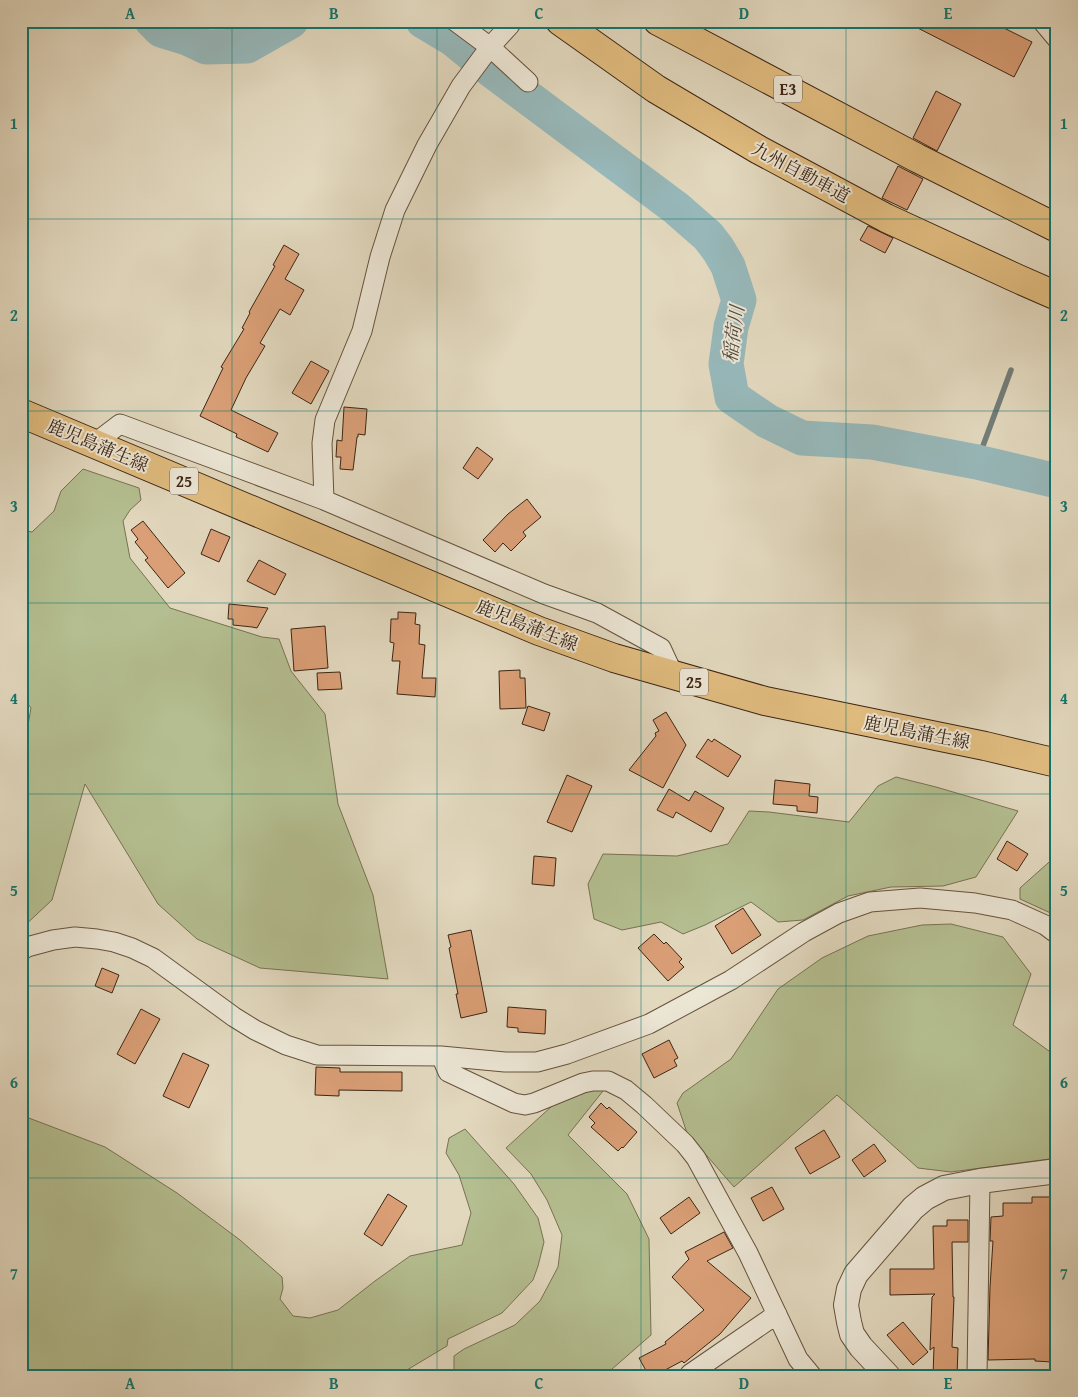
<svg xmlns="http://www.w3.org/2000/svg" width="1078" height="1397" viewBox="0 0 1078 1397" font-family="'Gentium Book Plus','Noto Serif JP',serif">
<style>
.green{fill:#b4be90;stroke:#787252}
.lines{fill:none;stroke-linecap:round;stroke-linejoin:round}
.stream{stroke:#737d78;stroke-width:5.5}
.river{stroke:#97b8ba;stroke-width:35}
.building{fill:#da9f76;stroke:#3d2514}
.minor-casing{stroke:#66523e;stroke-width:21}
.tertiary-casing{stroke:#66523e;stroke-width:26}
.primary-casing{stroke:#3d2514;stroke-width:30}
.motorway-casing{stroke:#3d2514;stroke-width:30}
.minor{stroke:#ece6d5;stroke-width:19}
.tertiary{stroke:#ece6d5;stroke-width:24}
.primary{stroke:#e1bc7f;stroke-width:28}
.motorway{stroke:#e1bc7f;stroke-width:28}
.grid{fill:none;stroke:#0f766e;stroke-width:1;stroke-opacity:0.55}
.labels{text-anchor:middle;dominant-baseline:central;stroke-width:4;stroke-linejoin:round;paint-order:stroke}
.shield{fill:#ece6d5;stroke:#725f4e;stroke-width:1}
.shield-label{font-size:16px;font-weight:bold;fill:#3d2514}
.street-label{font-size:18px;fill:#3d2514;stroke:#ece6d5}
.water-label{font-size:19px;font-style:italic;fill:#544a3e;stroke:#ece6d5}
.neatline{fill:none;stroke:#0f766e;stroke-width:2}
.grid-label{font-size:16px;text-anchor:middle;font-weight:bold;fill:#0f766e}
</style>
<rect width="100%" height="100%" fill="#e2d8be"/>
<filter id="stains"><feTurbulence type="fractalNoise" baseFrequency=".004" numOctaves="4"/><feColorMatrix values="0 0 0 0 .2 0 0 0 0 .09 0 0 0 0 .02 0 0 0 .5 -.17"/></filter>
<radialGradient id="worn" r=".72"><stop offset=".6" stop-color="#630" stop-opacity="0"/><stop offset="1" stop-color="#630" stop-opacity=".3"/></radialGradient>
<path class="green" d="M83 469 139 488 141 500 130 510 123 521 130 558 170 608 262 637 279 639 291 671 325 714 338 804 373 895 388 979 260 968 197 939 158 904 85 784 52 900 21 929V764L31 708 21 695V530L32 532 54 511 61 491Z
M896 777 936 787 1018 811 976 877 943 886 891 887 848 896 803 920 778 922 751 902 705 925 683 934 661 922 622 930 594 919 588 884 603 854 677 856 728 844 749 811 769 812 849 822 878 786Z
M1057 855V916L1020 899V888Z
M951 924 1003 937 1031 974 1013 1025 1049 1051 1057 1035V1158L951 1172 918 1168 837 1095 734 1187 687 1133 677 1103 683 1093 731 1059 778 989 822 958 868 936 922 925Z
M599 1088 603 1091 568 1135 627 1194 649 1239 651 1335 604 1376H454V1356L464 1349 515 1325 540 1301 558 1267 562 1235 547 1200 531 1174 506 1148 553 1105 577 1091Z
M21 1115 105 1147 177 1193 240 1240 282 1277 283 1288 280 1299 293 1316 310 1318 338 1310 375 1281 410 1256 462 1245 471 1213 459 1175 446 1153 449 1138 465 1129 514 1184 538 1218 544 1242 538 1266 533 1280 502 1313 448 1339 447 1346 397 1376H21Z"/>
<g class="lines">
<path class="stream" d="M977 462 1011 370"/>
<path class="river" d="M152 21 161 30 187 38 206 47 247 46 291 21
M423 21 453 39 491 70 676 208 708 236 718 249 728 266 739 300 731 327 726 364 732 397 767 421 802 438 872 442 977 462 1057 481"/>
</g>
<path class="building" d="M904 21H990L1032 42 1014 77Z
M936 91 961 104 937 151 913 138Z
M898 166 923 179 907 210 882 198Z
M868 226 893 238 885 253 860 240Z
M284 245 299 254 285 279 304 290 290 315 280 309 260 343 265 346 246 378 231 410 278 433 268 452 236 437 237 434 200 416 223 368 221 367 244 329 242 328 250 313 249 312 275 266 273 265Z
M311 361 329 371 311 404 292 393Z
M344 407 367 409 365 435 358 434V437H357L353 470 340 469 341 457H336L337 440 342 441Z
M477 447 493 459 478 479 463 468Z
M527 499 541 517 523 532 526 536 511 551 503 543 495 552 483 540 508 514Z
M143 521 185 573 168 588 145 560 148 558 135 542 138 539 131 530Z
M211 529 230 537 219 562 201 554Z
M259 560 286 574 275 595 247 581Z
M229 604 268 608 257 628 252 627 233 625V619H228Z
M398 612 416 613 415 624 420 625 419 644 425 645 422 678H436L435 697 397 694 400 661H392L394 643 390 642 391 619H398Z
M325 626 328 668 294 671 291 629Z
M520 670V678H525L526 708 500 709 499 671Z
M340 672 342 689 318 690 317 673Z
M528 706 550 713 544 731 522 724Z
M666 712 686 745 663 788 629 770 656 736 655 733 659 731 653 720Z
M708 739 712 742 714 739 741 756 728 777 696 757Z
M567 775 592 786 572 832 547 822Z
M775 780 810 784 809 796 818 797 817 813 797 811V806L773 804Z
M669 789 689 801 695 791 724 808 711 832 676 812 673 818 657 810Z
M1007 841 1028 854 1017 871 997 859Z
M534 856 556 858 554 886 532 884Z
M743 908 761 935 732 954 715 926Z
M471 930 487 1012 461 1018 456 994H458L449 948 451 947 448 935Z
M654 934 664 944 666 942 682 959 679 962 684 967 668 981 638 948Z
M102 968 119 975 112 993 95 986Z
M508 1007 546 1010 545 1034 518 1032V1028L507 1027Z
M141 1009 160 1019 135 1064 117 1054Z
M669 1040 678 1058 674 1060 677 1066 654 1078 642 1054Z
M183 1053 209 1065 189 1108 163 1096Z
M316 1067 340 1068V1072H402V1091L339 1090V1096L315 1095Z
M601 1103 607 1109 609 1107 637 1132 623 1148 622 1147 618 1151 591 1127 595 1123 589 1117Z
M824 1130 840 1157 810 1174 795 1148Z
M874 1144 886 1161 864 1177 852 1160Z
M772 1187 784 1209 763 1221 751 1198Z
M388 1194 407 1206 382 1246 364 1234Z
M689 1197 700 1213 671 1234 660 1218Z
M1032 1197H1052L1053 1282 1051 1331H1057V1348H1052V1362L1035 1361V1359L988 1360 990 1287 993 1241H990L991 1217 1003 1216V1203H1032Z
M947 1220H968V1242H952L953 1297H954L952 1347 958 1348 957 1376H933L934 1347 930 1350 932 1297 935 1294 890 1295V1269H934L933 1226H947Z
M724 1232 733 1248 707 1261 751 1298 720 1334 684 1363 682 1361 654 1376H649L639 1358 666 1344 665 1342 704 1310 672 1277 689 1259 685 1252Z
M903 1322 928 1352 913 1365 887 1335Z"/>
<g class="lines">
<g class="minor-casing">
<path id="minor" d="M455 21 490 47 528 82
M1042 21 1057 39
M95 443 120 424 324 500 322 443 325 420 362 331 380 257 395 210 427 145 461 86 490 47 510 25
M324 500 544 594 597 613 661 648 674 676
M21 951 27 947 53 940 75 937 97 939 114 942 132 948 153 958 234 1017 255 1030 286 1045 317 1055 441 1056 505 1062H537L567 1054 649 1024 731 980 804 932 839 913 870 902 920 898 975 903 1012 910 1045 925 1057 934
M441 1056 448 1072 514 1103 525 1105 534 1103 583 1083 593 1081H608L626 1090 644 1105 685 1144 696 1158 748 1253 798 1359 812 1376
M691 1376 690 1374 777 1314
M977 1376 980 1181"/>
</g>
<g class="tertiary-casing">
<path id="tertiary" d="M888 1376 861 1347 852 1334 849 1322 846 1305 849 1289 856 1274 913 1208 925 1198 944 1188 980 1181 1057 1171"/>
</g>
<g class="primary-casing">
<path id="primary" d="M21 413 539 631 614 658 765 701 985 746 1057 763"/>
</g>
<g class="motorway-casing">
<path id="motorway" d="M560 21 656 89 759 150 886 218 1016 278 1057 296
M658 21 917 158 1057 228"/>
</g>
<use href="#minor" class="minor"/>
<use href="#tertiary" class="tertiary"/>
<use href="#primary" class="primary"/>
<use href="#motorway" class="motorway"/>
</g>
<path class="grid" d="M232 21V1376M437 21V1376M641 21V1376M846 21V1376M21 219H1057M21 411H1057M21 603H1057M21 794H1057M21 986H1057M21 1178H1057"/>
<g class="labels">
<g class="shield">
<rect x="774" y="75.5" width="28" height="27" rx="4"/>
<rect x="170" y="467.5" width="28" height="27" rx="4"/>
<rect x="680" y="668.5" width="28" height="27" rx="4"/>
</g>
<g class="shield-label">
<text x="788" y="89">E3</text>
<text x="184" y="481">25</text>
<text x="694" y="682">25</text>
</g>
<g class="street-label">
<text transform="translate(801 172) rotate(28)">九州自動車道</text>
<text transform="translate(98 445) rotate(23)">鹿児島蒲生線</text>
<text transform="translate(527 625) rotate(22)">鹿児島蒲生線</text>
<text transform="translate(917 732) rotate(11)">鹿児島蒲生線</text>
</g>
<g class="water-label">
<text transform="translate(733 334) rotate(-82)">稲荷川</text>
</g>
</g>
<rect width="1078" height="1397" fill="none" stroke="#e2d8be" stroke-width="55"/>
<rect x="28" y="28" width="1022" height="1342" class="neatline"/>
<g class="grid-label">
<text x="130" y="19">A</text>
<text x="334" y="19">B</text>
<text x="539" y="19">C</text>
<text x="744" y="19">D</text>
<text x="948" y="19">E</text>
<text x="14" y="129">1</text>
<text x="1064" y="129">1</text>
<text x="14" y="321">2</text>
<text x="1064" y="321">2</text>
<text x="14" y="512">3</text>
<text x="1064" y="512">3</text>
<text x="14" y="704">4</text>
<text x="1064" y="704">4</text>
<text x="14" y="896">5</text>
<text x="1064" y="896">5</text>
<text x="14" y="1088">6</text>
<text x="1064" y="1088">6</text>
<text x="14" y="1279">7</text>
<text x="1064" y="1279">7</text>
<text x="130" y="1389">A</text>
<text x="334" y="1389">B</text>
<text x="539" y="1389">C</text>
<text x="744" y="1389">D</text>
<text x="948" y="1389">E</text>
</g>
<rect width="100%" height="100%" filter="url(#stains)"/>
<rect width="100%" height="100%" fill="url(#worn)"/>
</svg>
